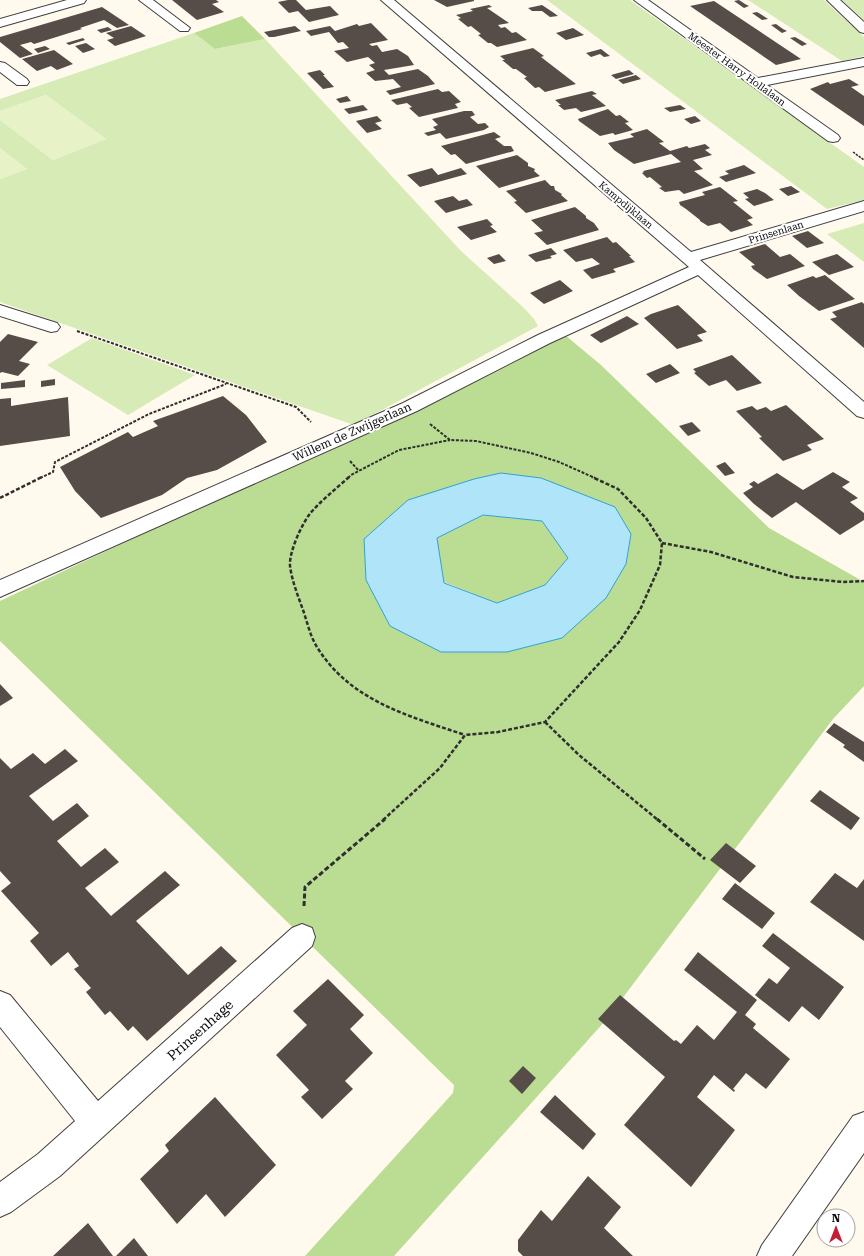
<svg xmlns="http://www.w3.org/2000/svg" width="864" height="1256" viewBox="0 0 864 1256" font-family="'Roboto Serif',serif">
<style>
.green{fill:#d6ebb5}
.forest{fill:#bbdd93;fill-rule:evenodd}
.pitch{fill:#e7f2c7}
.water{fill:#afe4f9;stroke:#32a1d4;fill-rule:evenodd}
.building{fill:#564d49}
.lines{fill:none;stroke-linecap:round;stroke-linejoin:round}
.minor-casing{stroke:#404040;stroke-width:2}
.path-far3{stroke:#2f2f2f;stroke-width:1.5;stroke-dasharray:2.5 1;stroke-linecap:butt}
.path-far2{stroke:#2f2f2f;stroke-width:2;stroke-dasharray:3 1.5;stroke-linecap:butt}
.path-far1{stroke:#2f2f2f;stroke-width:2.5;stroke-dasharray:4 2;stroke-linecap:butt}
.path{stroke:#2f2f2f;stroke-width:3;stroke-dasharray:5 2.5;stroke-linecap:butt}
.minor{fill:#fff;fill-rule:evenodd}
.labels{text-anchor:middle;dominant-baseline:central;stroke-width:4;stroke-linejoin:round;paint-order:stroke}
.far-street-label{font-size:10px;fill:#0d0d0d;stroke:#fff}
.street-label{font-size:12px;fill:#0d0d0d;stroke:#fff}
.near-street-label{font-size:14px;fill:#0d0d0d;stroke:#fff}
</style>
<rect width="100%" height="100%" fill="#fffaed"/>
<path class="green" d="M547 0H630L864 167V200L827 209Z
M748 0H824L864 37V56L842 61Z
M842 0H864V20Z
M194 33 215 49 265 39 461 251 524 308 534 319 538 326 354 425 0 302V179L27 169 0 148V120L53 160 106 139 46 95 0 111V99Z
M864 223V262L827 234Z
M92 338 195 375 128 415 47 365Z"/>
<path class="forest" d="M242 16 265 39 215 49 194 33Z
M565 335 601 365 769 528 864 582V686L833 719 606 1020 394 1256H305L453 1093 454 1085 0 641V601ZM408 500 615 507 631 534 626 564 441 652Z
M483 515 542 521 568 558 545 585 497 603 444 582 436 538Z"/>
<path class="pitch" d="M46 95 106 139 53 160 0 120V111Z
M0 148 27 169 0 179Z"/>
<path class="water" d="M501 473 541 478 615 507 631 534 626 564 606 598 562 638 507 652H441L390 626 366 580 364 539 408 500 474 479ZM483 515 542 521 568 558 545 585 497 603 444 583 437 538Z"/>
<path class="building" d="M172 0H216L219 2 212 4 224 12 197 20Z
M288 0H296L306 10 330 6 339 15 309 22 298 11 289 13 278 2Z
M434 0H474V1L447 7Z
M739 0 745 4 749 6 744 8 734 1Z
M714 1 801 59 776 65 690 6Z
M489 5 492 7 487 8 509 23 498 25 501 28 505 27 512 33 516 32 527 40 497 47 491 43H488L478 35 481 34 471 26 468 27 458 19 461 18 456 15 473 11 470 9Z
M542 5 554 13 558 16 550 17 542 11H532L528 8Z
M102 7 129 25 117 28 104 20 80 28 82 29 34 44 31 42 20 45 33 54 20 58 0 42V37Z
M757 12 762 15 768 19 762 20 752 13Z
M371 23 388 40 369 44 372 46 377 45 382 52 397 49 408 56 414 65 384 70 389 75 418 69 428 76 435 84 390 95 386 91 401 87 393 79 375 81 366 73 375 70 369 65 375 63 368 57 347 62 334 51 349 48 343 42 338 43 329 32 311 36 306 31 330 26 335 31 357 24 359 26Z
M776 24 783 29 787 31 782 33 771 25Z
M131 26 146 36 115 46 107 40 114 38 106 33Z
M295 26 301 31 274 37H269L264 32Z
M108 27 112 30 101 33 97 30Z
M573 28 584 35 566 40 556 33Z
M795 37 802 41 807 44 802 46 790 38Z
M83 38 85 40 69 45 66 43Z
M86 43 95 49 83 53 75 46Z
M45 46 50 49 38 53 34 49Z
M533 48 544 56 541 57 576 84 545 92 539 87 535 88 524 78 527 77 516 69H513L502 60H505L500 56Z
M601 49 610 56 604 57 600 54 591 57 586 53Z
M54 50 73 64 57 70 51 66 37 71 22 59Z
M320 70 325 75H323L334 87 323 89 307 73Z
M629 70 634 74 616 79 611 75Z
M636 75 641 79 623 84 618 80Z
M849 79 859 85 851 87 864 96V126L810 89 828 82 830 84Z
M438 89 442 92 449 91 461 102 455 104 458 108 419 117 409 108 412 107 407 103 397 105 391 100Z
M592 91 597 94 592 95 606 106 581 112 576 108 564 110 558 105H561L555 100Z
M347 96 351 101 340 103 336 99Z
M363 105 368 110 349 114 344 109Z
M680 105 686 109 670 112 664 108Z
M608 109 616 116 620 115 629 122 625 123 633 130 615 135 613 133 600 136 579 121 578 119Z
M464 111H472L475 115 470 117 478 124 485 123 489 127 484 130 446 139 440 133 428 136 424 133 436 130 433 127 438 125 432 119Z
M377 116 382 121 375 123 382 129 367 133 356 121Z
M695 116 701 121 691 124 684 119Z
M647 129 664 142 659 143 670 151 687 146 689 148 705 144 710 148 705 150 712 155 693 160 703 169 694 171 713 185 684 194 679 190 665 192 659 188 662 187 650 177 647 178 642 173 644 172 643 171 681 162 671 154 634 164 614 150 608 143 634 137 630 134Z
M494 132 501 137 495 139 504 146H511L514 151 466 164 455 154 451 155 441 146Z
M517 155 528 163V166L535 169 534 171 540 176 499 188 476 166Z
M744 165 756 173 726 182 719 177 729 174 725 171Z
M432 168 438 175 461 168 467 174 420 187 407 175Z
M545 180 551 186H554L555 190 562 194 561 195 568 201 526 213 514 202 517 201 506 191Z
M791 186 800 192 788 196 779 189Z
M720 187 738 201 733 202 753 218 747 220 753 225 731 232 720 223 708 226 700 221V220L686 209 680 205 679 202 705 195 702 192Z
M757 189 765 193 774 200 754 206 745 199 749 198 743 193Z
M453 196 459 201 467 199 473 205 446 213 434 201Z
M575 207 586 216V218L594 223 599 230 547 245 534 233 543 231 531 220Z
M487 219 493 225 490 226 497 232 471 240 457 227Z
M808 231 824 243 807 248 792 236Z
M607 237 613 243 616 242 631 256H629L635 262 613 269 616 272 592 279 583 270 600 264 592 258 576 262 563 250Z
M765 244 780 257 790 254 805 266 767 279 753 269 751 266 755 265 739 252Z
M551 248 557 254 550 256 552 258 536 262 528 255Z
M499 254 506 261 494 264 487 258Z
M837 254 854 267 829 275 812 262Z
M825 275 855 299 819 311 799 296 787 285 813 276 816 278Z
M560 280 573 291 544 304 530 293Z
M862 302 864 304V348L830 319 837 317 832 312Z
M678 305 707 332 697 335 703 341 677 349 644 318 651 314Z
M627 316 639 324 601 343 590 335Z
M8 334 38 342 19 361 30 364 18 376 2 372 0 373V342Z
M732 355 762 383 737 391 726 380 709 386 694 373 696 372 693 369Z
M670 364 680 373 656 383 646 374Z
M55 379V385L41 387V381Z
M25 380V387L1 389V383Z
M223 396 246 415 267 442 217 470 187 478 162 495 101 518 75 491 60 467 128 432 133 437 158 426 153 421Z
M68 397 70 436 0 446V399L11 398V406Z
M786 405 824 439 807 445 812 450 783 461 759 438 762 437 736 411 752 406 757 410 766 407 771 411Z
M692 422 701 431 688 436 679 426Z
M725 462 735 473 725 476 716 466Z
M833 472 850 482 842 487 858 498 850 502 864 513V520L840 535 796 502 772 518 754 504 743 493 753 487 749 484 754 481 758 484 777 473 803 490Z
M0 684 13 698 0 706Z
M834 723 864 742V762L843 747 845 745 826 732Z
M65 749 78 761 29 796 53 821 77 803 89 816 57 841 81 867 105 848 119 862 85 888 111 916 165 871 180 885 136 921 188 975 221 946 237 961 147 1041 133 1026 128 1031 110 1011 105 1015 86 992 91 988 74 969 79 966 68 952 51 966 30 941 39 933 1 891 11 883 0 871V758L11 769 33 753 45 764Z
M820 790 860 818 851 830 810 801Z
M726 843 756 866 740 883 710 860Z
M835 873 857 888 864 879V941L810 902Z
M735 883 775 913 762 929 722 899Z
M773 933 844 987 819 1020 802 1006 789 1022 755 995 769 978 777 984 790 968 762 946Z
M698 952 757 1000 745 1015 756 1024 753 1028 790 1059 766 1089 746 1073 733 1089 735 1090 734 1092 714 1075 697 1097 735 1130 691 1187 624 1125 665 1077 598 1019 620 995 674 1041 676 1040 681 1044 697 1025 714 1040 737 1012 684 970Z
M328 979 364 1015 350 1029 373 1053 345 1081 353 1089 322 1119 301 1097 309 1090 276 1055 307 1025 293 1011Z
M523 1066 536 1078 522 1094 509 1081Z
M555 1095 596 1134 583 1150 540 1112Z
M215 1097 276 1165 225 1217 206 1194 177 1224 140 1179 169 1151 165 1145Z
M588 1176 621 1207 604 1228 633 1256H523L518 1251V1240L541 1210 552 1221Z
M88 1223 113 1256H53Z
M134 1238 148 1256H116Z"/>
<g class="lines">
<g class="minor-casing">
<path id="minor" d="M67 0H86L84 3 0 27V19Z
M139 0H153L190 28 188 31H180Z
M381 0H394L691 252 864 201V211L700 260 864 402V418L857 416 698 275 550 343 417 411 0 597V580L403 403 538 335 689 267Z
M634 0H648L758 78 864 58V66L767 85 838 135 840 138 838 141 833 142 828 141Z
M827 0H840L864 22V33L860 32Z
M0 62 5 63 27 79 29 82 27 85H17L0 72Z
M0 305 57 323 60 327 57 331 51 332 0 316Z
M302 924 312 928 315 937 312 946 60 1176 11 1212 0 1217V1182L38 1154 75 1121 0 1027V991L10 995 98 1101 292 928Z
M864 1112V1153L792 1256H757L762 1245 853 1116Z"/>
</g>
<path class="path-far3" d="M853 152 864 160"/>
<path class="path-far2" d="M77 331 296 407 311 422
M430 424 450 440 476 441 531 453 559 462 595 478
M350 461 359 471
M40 478 53 472 55 462 149 414 226 384
M348 478 351 475 399 450 450 440"/>
<path class="path-far1" d="M349 477C337 488 318 503 309 515 301 526 289 552 290 566 292 581 298 596 303 610 307 621 310 636 317 647 350 701 409 716 465 735
M0 498 42 477
M662 543 711 552 793 577 843 582 864 581
M545 722 579 755 658 820
M383 820 440 768 465 735 498 732 545 722 619 642 640 610 660 565 662 543 646 518 618 489 592 477"/>
<path class="path" d="M657 819 705 859
M304 906 305 887 385 819"/>
<use href="#minor" class="minor"/>
</g>
<g class="labels">
<g class="far-street-label">
<text transform="translate(737 69) rotate(36)">Meester Harry Hollalaan</text>
<text transform="translate(626 205) rotate(40)">Kampdijklaan</text>
<text transform="translate(776 232) rotate(-17)">Prinsenlaan</text>
</g>
<g class="street-label">
<text transform="translate(352 432) rotate(-24)">Willem de Zwijgerlaan</text>
</g>
<g class="near-street-label">
<text transform="translate(200 1030) rotate(-42)">Prinsenhage</text>
</g>
</g>
<g transform="translate(836 1228)"><circle r="19" fill="#ffffff" stroke="#9e9e9e"/>
<path d="M0-3L7 15L0 10L-7 15Z" fill="#c41e34"/>
<text y="-6" font-size="11" font-weight="bold" text-anchor="middle" fill="#0d0d0d">N</text>
</g>
</svg>
